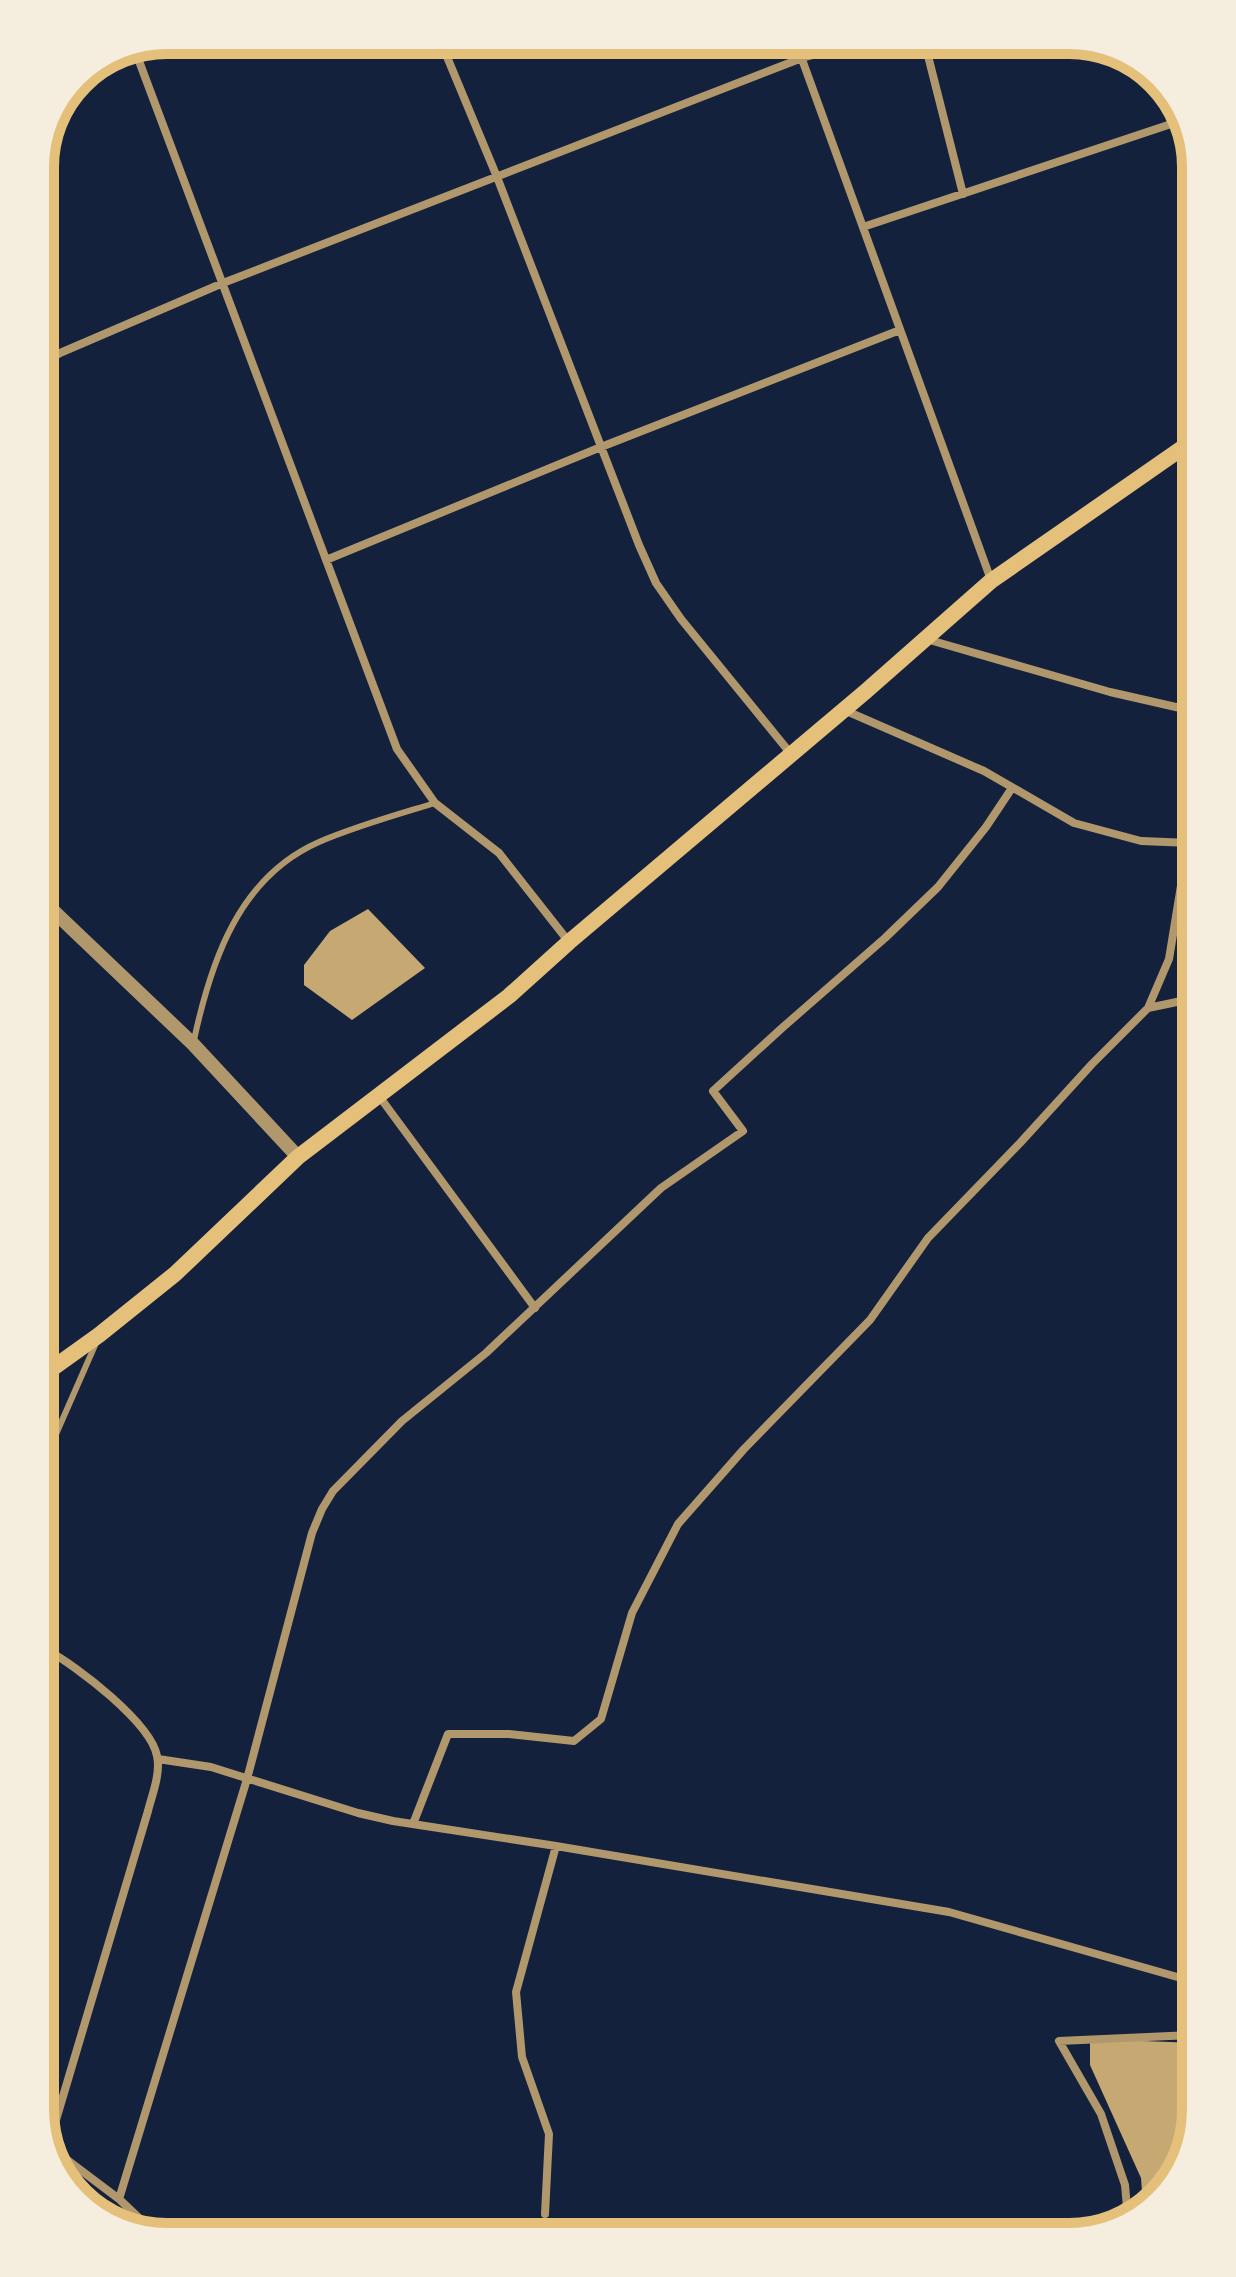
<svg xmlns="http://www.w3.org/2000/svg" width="1236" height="2277" viewBox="0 0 1236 2277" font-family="Arial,sans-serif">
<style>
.building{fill:#c6a872}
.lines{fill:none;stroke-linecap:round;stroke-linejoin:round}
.service{stroke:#b1986c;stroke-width:6}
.minor{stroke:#b1986c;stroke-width:8}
.tertiary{stroke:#b1986c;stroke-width:14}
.secondary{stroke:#e5c07b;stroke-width:16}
.rim{fill:none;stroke:#e5c07b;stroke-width:10}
</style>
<rect width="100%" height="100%" fill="#14213d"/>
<path class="building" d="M368 909 425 968 352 1020 304 985V965L330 931Z
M1090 2039 1196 2043V2111L1175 2180 1143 2206 1141 2178 1090 2065Z"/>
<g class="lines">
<path class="service" d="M194 1040C211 961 239 877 319 842 356 826 396 815 435 803
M46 1457 96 1343"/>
<path class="minor" d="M440 40 497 177 639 545 656 583 681 619 791 754
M795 40 991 580
M924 40 963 194
M136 53 397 749 435 803 499 853 569 942
M138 57 181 40
M863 227 1186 119
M41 364 60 353 223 283 802 58 867 40
M326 560 601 447 900 330
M926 639 1110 692 1189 710
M844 710 984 771 1074 823 1141 841 1190 843
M1148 1008 1169 959 1190 831
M379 1096 535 1308
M47 1650C77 1666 151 1723 157 1756 161 1773 152 1795 148 1811L50 2140
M158 1759 211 1767 358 1813 393 1821 556 1846 949 1912 1195 1982
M413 1824 448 1734H509L574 1741 601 1719 632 1613 678 1524 744 1449 870 1320 928 1238 1020 1143 1092 1064 1148 1008 1191 999
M50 2147 119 2199 158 2236
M119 2199 247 1779 312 1533 322 1509 333 1491 402 1421 486 1353 661 1188 743 1131 713 1091 782 1028 885 938 938 887 986 827 1012 788
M545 2214 549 2134 522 2057 516 1992 556 1846
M1128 2219 1125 2185 1101 2114 1059 2041 1192 2035 1190 1997 1195 1996"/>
<path class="tertiary" d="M44 902 193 1044 298 1157"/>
<path class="secondary" d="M46 1373 99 1335 175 1274 298 1157 509 996 569 942 865 692 991 581 1188 444"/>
</g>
<path d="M0 0H1236V2277H0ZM167 54H1069A113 113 0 0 1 1182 167V2110A113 113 0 0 1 1069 2223H167A113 113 0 0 1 54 2110V167A113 113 0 0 1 167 54Z" fill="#f5edde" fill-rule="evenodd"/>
<path class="rim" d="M167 54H1069A113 113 0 0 1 1182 167V2110A113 113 0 0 1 1069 2223H167A113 113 0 0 1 54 2110V167A113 113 0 0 1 167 54Z"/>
</svg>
